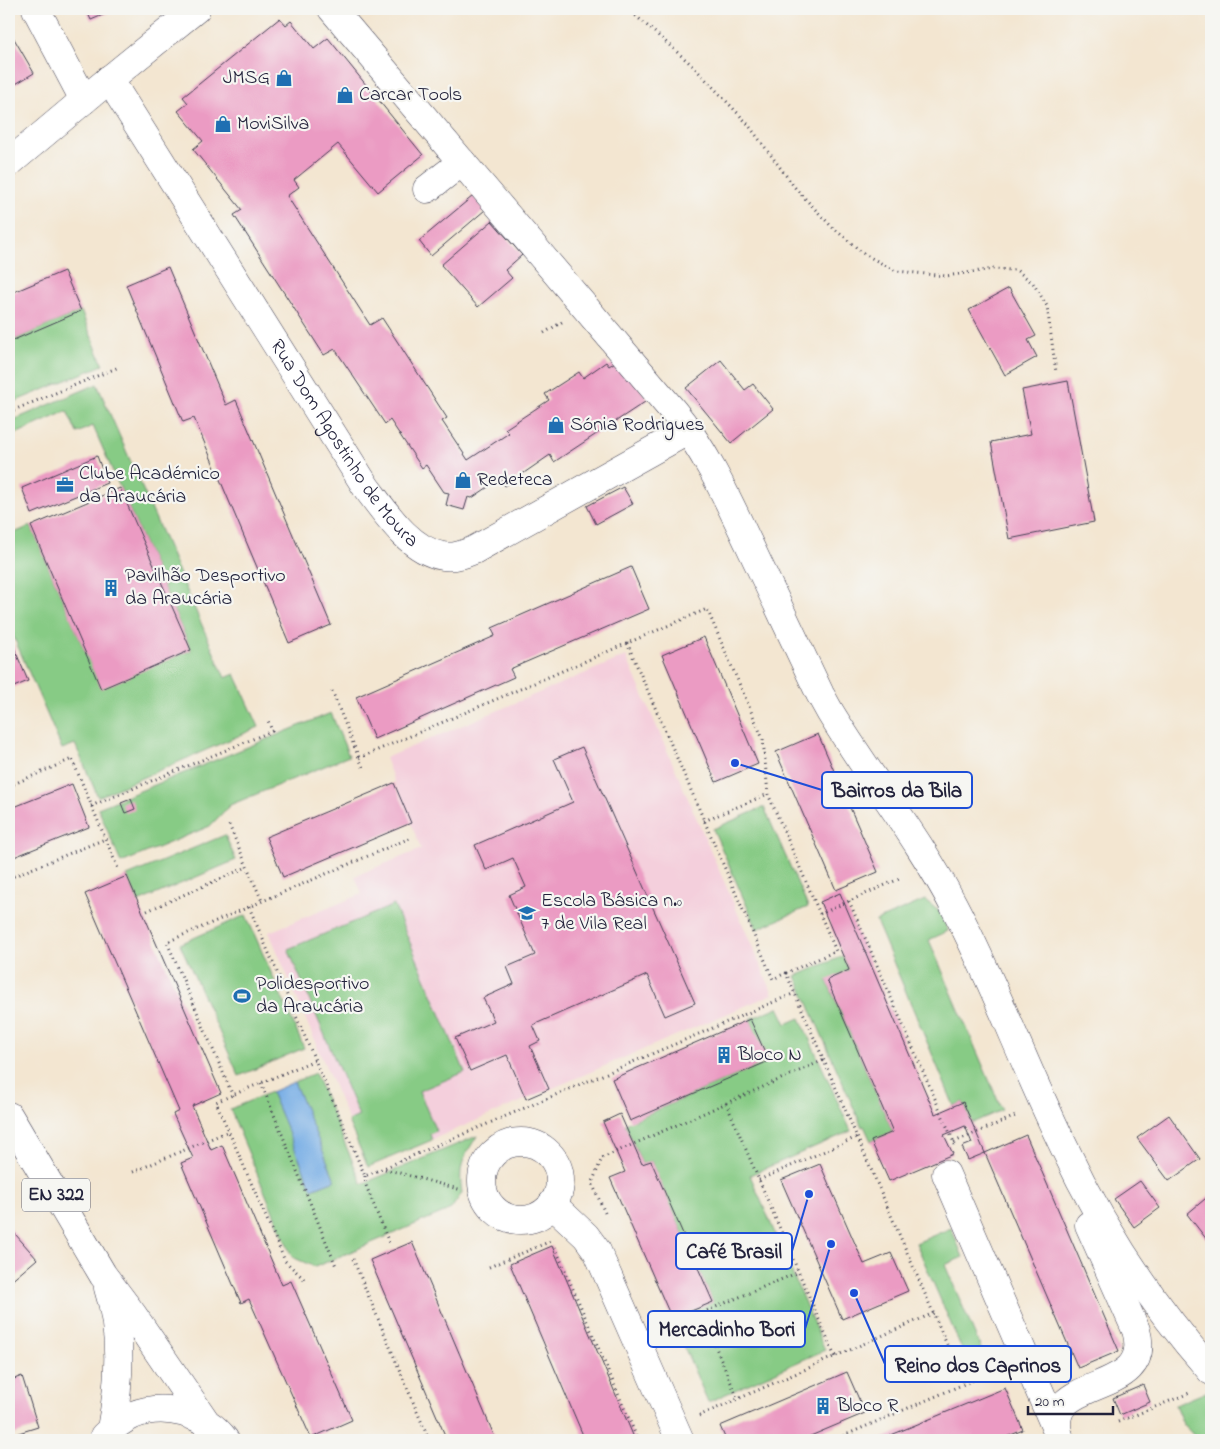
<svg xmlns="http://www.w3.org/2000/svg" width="1220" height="1449" viewBox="0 0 1220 1449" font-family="'Indie Flower',sans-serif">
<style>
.built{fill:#f4cfdc}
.green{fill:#87cb85;stroke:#547660}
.water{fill:#77ade5;stroke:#4c6890}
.building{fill:#eb9bc3}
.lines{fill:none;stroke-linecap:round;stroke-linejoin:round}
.minor-casing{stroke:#413f52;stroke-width:29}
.major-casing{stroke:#413f52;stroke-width:29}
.path{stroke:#413f52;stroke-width:3;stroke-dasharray:1 4;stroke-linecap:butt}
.minor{stroke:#fff;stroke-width:28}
.major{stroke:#fff;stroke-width:28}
.labels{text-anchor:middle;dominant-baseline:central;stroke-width:4.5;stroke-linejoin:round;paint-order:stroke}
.shield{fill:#f6f6f2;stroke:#626272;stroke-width:1}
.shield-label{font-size:19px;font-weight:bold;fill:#22223b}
.poi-label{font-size:20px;fill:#22223b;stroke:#f6f6f2;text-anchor:start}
.street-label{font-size:20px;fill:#22223b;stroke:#f6f6f2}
.leader{fill:none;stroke:#1d4ed8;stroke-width:2}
.callout-dot{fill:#1d4ed8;stroke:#f6f6f2;stroke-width:2}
.callout{fill:#f6f6f2;stroke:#1d4ed8;stroke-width:2}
.callout-label{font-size:21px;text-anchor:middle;font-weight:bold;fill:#22223b}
</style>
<rect width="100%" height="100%" fill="#f6f6f2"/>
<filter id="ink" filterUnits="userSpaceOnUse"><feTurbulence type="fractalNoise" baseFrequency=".02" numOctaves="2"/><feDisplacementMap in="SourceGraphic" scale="10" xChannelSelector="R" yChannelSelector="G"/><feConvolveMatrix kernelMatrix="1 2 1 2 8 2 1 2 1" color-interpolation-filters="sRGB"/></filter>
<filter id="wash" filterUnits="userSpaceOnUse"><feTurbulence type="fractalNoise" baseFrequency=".0096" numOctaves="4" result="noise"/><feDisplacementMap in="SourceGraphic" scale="20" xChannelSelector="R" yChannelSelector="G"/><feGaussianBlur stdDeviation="1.12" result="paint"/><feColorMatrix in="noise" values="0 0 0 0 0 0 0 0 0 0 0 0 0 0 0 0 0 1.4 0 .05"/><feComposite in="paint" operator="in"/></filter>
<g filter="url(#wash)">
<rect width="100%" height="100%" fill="#f3e6d1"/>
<path class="built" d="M626 656 773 994 368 1167 269 932 362 894 355 876 421 849 385 758Z"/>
<path class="green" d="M81 311 103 365 9 404V342Z
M97 384 225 678 235 674 259 727 98 797 75 744 62 749 9 626V535L31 526 101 688 191 650 93 426 77 433 67 411 9 437V422Z
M331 713 349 756 230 805 210 826 121 863 98 808Z
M764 807 808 907 757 929 713 829Z
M225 835 236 860 138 902 127 876Z
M925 900 940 912 948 931 929 940 1002 1110 972 1123 963 1102 954 1106 876 921Z
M394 905 465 1072 419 1091 436 1131 430 1134 432 1140 368 1167 348 1121 359 1116 288 949Z
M246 915 304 1048 239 1076 180 944Z
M843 956 849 970 827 981 893 1132 871 1141 864 1126 862 1127 796 976Z
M778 1007 786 1024 800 1018 851 1131 750 1175 825 1350 708 1402 672 1319 713 1302 651 1161 642 1164 625 1124 768 1061 750 1019Z
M315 1073 362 1184 477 1136C463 1159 458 1165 462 1193L451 1209 315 1267 292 1257 230 1109 271 1092 313 1189 335 1180 294 1082Z
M951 1228 963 1257 945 1265 987 1363 971 1370 916 1243Z
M1211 1390V1440H1198L1183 1424 1175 1405Z"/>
<path class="water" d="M294 1082 335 1180 312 1189 271 1092Z"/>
<g id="blocks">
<path class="building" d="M86 9H117L91 20Z
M280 18 286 25 291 21 314 49 328 38 423 155 378 192 338 144 294 180 299 187 287 196 370 325 382 318 447 418 442 421 468 460 509 433 505 429 549 400 545 394 579 372 583 378 606 362 609 366 620 359 648 400 554 462 550 455 505 486 500 479 472 498 468 497 464 510 446 505 449 493 444 492 426 465 422 468 390 420 385 424 335 349 324 355 234 215 242 210 193 149 203 141 178 111 188 103 183 97Z
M9 30 34 73 9 88Z
M473 196 485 210 431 256 419 241Z
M492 221 522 255 505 270 512 278 478 307 441 265Z
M168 267 226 405 236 400 331 625 289 643 194 418 183 422 126 285Z
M64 271 81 311 9 342V294Z
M1009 288 1036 336 1028 340 1037 357 1005 375 969 310Z
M721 360 745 390 753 384 773 409 731 443 686 388Z
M1068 381 1094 522 1009 539 991 442 1031 434 1022 390Z
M97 456 107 483 32 514 22 488Z
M623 487 633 504 596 524 587 506Z
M120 488 191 650 101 689 31 526Z
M631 567 649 609 510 669 514 677 374 739 356 697 495 636 492 628Z
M9 636 28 681 9 689Z
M704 637 758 764 716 782 662 655Z
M818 734 878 872 836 890 776 752Z
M582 747 695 1003 665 1016 647 975 533 1025 540 1041 530 1046 549 1089 526 1099 507 1055 470 1071 455 1038 494 1021 483 998 514 984 507 967 535 955 509 895 526 887 513 858 486 870 475 845 573 802 554 759Z
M394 783 411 823 283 877 266 837Z
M72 784 89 827 9 859V809Z
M131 799 135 809 125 813 121 803Z
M127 876 221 1093 192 1106 211 1150 222 1145 282 1285 291 1281 352 1420 311 1438 249 1299 241 1303 181 1163 193 1158 173 1114 179 1111 85 894Z
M840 893 935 1114 963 1102 985 1153 968 1160 962 1147 972 1143 965 1126 944 1135 953 1154 889 1181 871 1141 893 1132 827 980 849 970 820 902Z
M750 1019 769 1061 630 1121 612 1079Z
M620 1114 642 1164 651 1161 713 1302 672 1319 610 1178 625 1172 603 1122Z
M1169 1115 1200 1159 1169 1181 1137 1138Z
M1026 1135 1119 1351 1078 1368 985 1153Z
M820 1164 864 1264 891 1253 908 1291 842 1319 781 1180Z
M1140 1181 1160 1208 1134 1227 1114 1199Z
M1211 1194V1245L1187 1214Z
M9 1227 37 1259 9 1283Z
M412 1242 474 1388 496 1440H447L370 1260Z
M552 1246 613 1388 635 1440H585L510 1264Z
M847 1372 865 1413 801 1440H726L720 1426Z
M22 1376 38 1427 9 1436V1381Z
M1143 1385 1150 1402 1120 1415 1113 1398Z
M1005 1388 1023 1430 999 1440H879Z"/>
</g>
</g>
<g filter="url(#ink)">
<use href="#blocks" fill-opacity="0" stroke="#413f52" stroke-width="1"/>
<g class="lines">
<g class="minor-casing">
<g id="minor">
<path d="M36 9 84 100"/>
<path d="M332 9 674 412C706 451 726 496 748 542 772 592 796 643 820 694L830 712C870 778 919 838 954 906 995 984 1025 1068 1064 1147 1102 1228 1152 1304 1211 1371"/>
<path id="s1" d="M109 79 366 487C385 512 410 551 443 556 454 558 464 554 474 550L689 430"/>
<path d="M9 163 84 100 196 9"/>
<path d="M427 189 462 162"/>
<circle cx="521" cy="1181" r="39"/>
<path d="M946 1174 1059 1436"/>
<path d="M552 1204 586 1236 597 1251 680 1440"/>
<path d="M1060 1440C1036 1371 1157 1401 1136 1330L1089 1225"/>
</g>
</g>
<g class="major-casing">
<path id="major" d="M9 1116 103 1275 133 1315 206 1422
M108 1288C123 1334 120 1382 111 1429
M104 1436C112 1428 122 1420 133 1415 164 1402 205 1413 225 1440"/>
</g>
<path class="path" d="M628 9 693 66 747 123 796 189 832 227 864 254 896 271 946 276 993 269 1016 270 1033 283 1047 306 1056 372
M544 333 562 322
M9 412 119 367
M627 643 773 979 786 973 964 1384
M332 691 359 758
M363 767 359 758 707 609 763 739 768 794 820 914
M9 786 72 759 119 871
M91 806 272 731 267 718
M704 821 768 794
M229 825 262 901
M9 878 105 839
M849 901 956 1147
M249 907 365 1176 795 993
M147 911 247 867
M786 973 836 951 820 914 899 879
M261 1083 336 1266
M233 1096 167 942 410 838
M726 1103 835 1357
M954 1142 1018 1115
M385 1169 462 1190
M133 1172 229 1131
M365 1176V1183L389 1243
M759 1180 857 1137
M605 1213 592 1183 602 1158 824 1060
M555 1247 638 1440
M353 1259 429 1440
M489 1267 551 1241
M304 1279 285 1261 216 1102 315 1060
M701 1313 738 1399
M661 1330 799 1272
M699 1416 934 1313
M1118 1422 1192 1392
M834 1440 999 1369"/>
<use href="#minor" class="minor"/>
<use href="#major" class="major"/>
</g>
</g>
<defs>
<g id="shop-bare" transform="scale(1.35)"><path d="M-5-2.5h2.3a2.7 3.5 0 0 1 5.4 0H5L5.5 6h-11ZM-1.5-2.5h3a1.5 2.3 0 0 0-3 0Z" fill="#1f6fb2" stroke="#f6f6f2" stroke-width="2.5" paint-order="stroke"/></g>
<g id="office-bare" transform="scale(1.35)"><path d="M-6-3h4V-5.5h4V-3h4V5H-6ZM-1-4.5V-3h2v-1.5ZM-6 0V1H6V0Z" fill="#1f6fb2" stroke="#f6f6f2" stroke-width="2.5" paint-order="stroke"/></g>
<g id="building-bare" transform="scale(1.35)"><path d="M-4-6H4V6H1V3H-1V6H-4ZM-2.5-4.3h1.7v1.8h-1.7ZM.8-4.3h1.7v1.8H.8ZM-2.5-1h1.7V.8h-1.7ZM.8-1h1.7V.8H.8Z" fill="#1f6fb2" stroke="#f6f6f2" stroke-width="2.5" paint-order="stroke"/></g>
<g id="school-bare" transform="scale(1.35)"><path d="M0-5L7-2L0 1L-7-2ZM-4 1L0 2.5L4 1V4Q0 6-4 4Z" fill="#1f6fb2" stroke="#f6f6f2" stroke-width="2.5" paint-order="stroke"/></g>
<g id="stadium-bare" transform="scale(1.35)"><path d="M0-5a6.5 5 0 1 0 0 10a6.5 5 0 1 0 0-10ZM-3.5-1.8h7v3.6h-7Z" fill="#1f6fb2" stroke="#f6f6f2" stroke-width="2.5" paint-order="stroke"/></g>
</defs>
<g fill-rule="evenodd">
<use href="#shop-bare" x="284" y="78"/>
<use href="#shop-bare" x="345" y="95"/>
<use href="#shop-bare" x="223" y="124"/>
<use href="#shop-bare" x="556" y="425"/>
<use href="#shop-bare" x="463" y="480"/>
<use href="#office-bare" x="65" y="485"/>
<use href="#building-bare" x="111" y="588"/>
<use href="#school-bare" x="527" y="913"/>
<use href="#stadium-bare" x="242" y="996"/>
<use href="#building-bare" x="724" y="1055"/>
<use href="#building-bare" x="823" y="1406"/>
</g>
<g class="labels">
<rect class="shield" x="22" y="1178.5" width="68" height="33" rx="4"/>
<g class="shield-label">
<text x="56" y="1195">EN 322</text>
</g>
<g class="poi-label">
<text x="270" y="78" text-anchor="end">JMSG</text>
<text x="359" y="95">Carcar Tools</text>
<text x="237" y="124">MoviSilva</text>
<text x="570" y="425">Sónia Rodrigues</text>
<text x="79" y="474">Clube Académico<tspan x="79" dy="23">da Araucária</tspan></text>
<text x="477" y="480">Redeteca</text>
<text x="125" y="576">Pavilhão Desportivo<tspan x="125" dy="23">da Araucária</tspan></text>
<text x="541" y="901">Escola Básica n.º<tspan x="541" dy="23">7 de Vila Real</tspan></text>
<text x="256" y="984">Polidesportivo<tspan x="256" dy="23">da Araucária</tspan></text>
<text x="738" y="1055">Bloco N</text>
<text x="837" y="1406">Bloco R</text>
</g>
<g class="street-label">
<text stroke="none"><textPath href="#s1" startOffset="434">Rua Dom Agostinho de Moura</textPath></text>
</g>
</g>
<path class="leader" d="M735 763L822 790M809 1194L792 1251M831 1244L805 1329M854 1293L885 1364"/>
<g class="callout-dot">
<circle cx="735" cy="763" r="5"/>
<circle cx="809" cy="1194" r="5"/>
<circle cx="831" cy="1244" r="5"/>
<circle cx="854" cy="1293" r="5"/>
</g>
<g class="callout">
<rect x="822" y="772" width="150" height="36" rx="5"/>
<rect x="676" y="1233" width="116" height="36" rx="5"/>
<rect x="648" y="1311" width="157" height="36" rx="5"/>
<rect x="885" y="1346" width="186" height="36" rx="5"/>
</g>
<g class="callout-label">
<text x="897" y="797">Bairros da Bila</text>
<text x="734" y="1258">Café Brasil</text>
<text x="727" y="1336">Mercadinho Bori</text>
<text x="978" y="1372">Reino dos Caprinos</text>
</g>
<rect width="1220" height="1449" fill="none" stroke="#f6f6f2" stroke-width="30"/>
<path d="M1028 1406v8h85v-8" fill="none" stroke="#22223b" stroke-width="2.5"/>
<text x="1035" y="1406" font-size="15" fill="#22223b" stroke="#f6f6f2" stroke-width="4" paint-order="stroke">20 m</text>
</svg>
